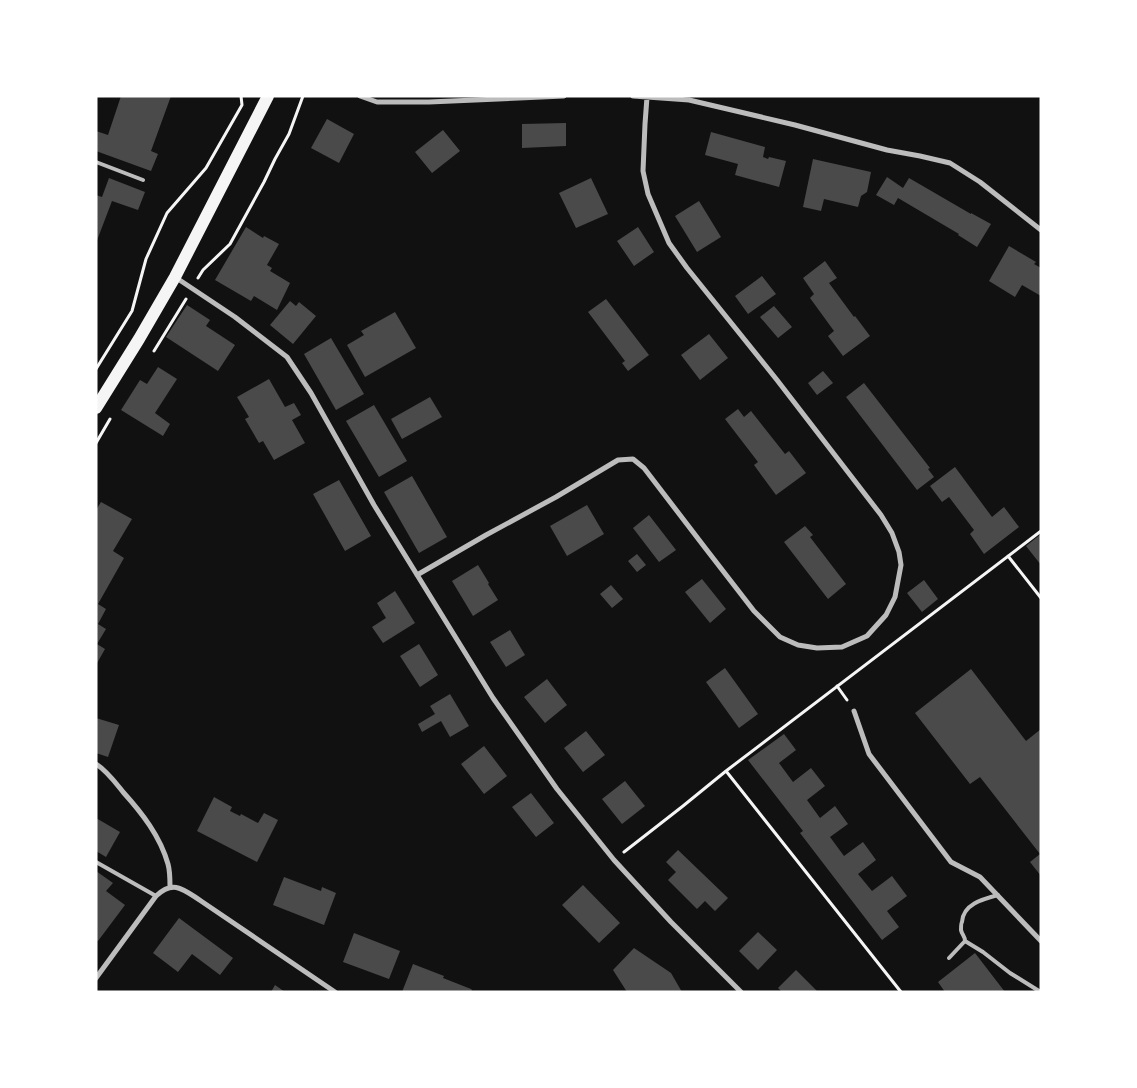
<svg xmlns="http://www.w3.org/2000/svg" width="1137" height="1088" viewBox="0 0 1137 1088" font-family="'Public Sans',sans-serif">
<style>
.building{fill:#4a4a4a}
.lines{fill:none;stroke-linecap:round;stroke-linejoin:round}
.path{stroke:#f5f5f5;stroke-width:3}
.service{stroke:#bcbcbc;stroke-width:4}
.minor{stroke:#bcbcbc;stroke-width:5}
.primary{stroke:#f5f5f5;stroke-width:12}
</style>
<rect width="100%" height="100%" fill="#111"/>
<path class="building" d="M121 96H171L151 151 158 154 151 171 96 151V131L108 135Z
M327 119 354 134 339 163 311 148Z
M566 123V146L522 148V124Z
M443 130 460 151 432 173 415 152Z
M711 132 765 147 763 157 768 159 769 157 786 161 779 187 735 175 738 164 705 155Z
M813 159 871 172 867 192 861 196 858 207 824 199 821 211 803 207Z
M887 177 903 188 909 178 971 214V213L991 224 977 247 958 235 959 234 898 198 894 205 876 195Z
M109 178 145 192 138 210 112 201 96 243V195L102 197Z
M591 178 608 214 576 228 559 193Z
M699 201 721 237 697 252 675 216Z
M246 227 263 238 264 236 279 244 267 265 272 268 270 271 290 283 277 310 254 296 251 301 215 280Z
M638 227 654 252 634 266 617 241Z
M1009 246 1036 262 1034 264 1041 268V296L1022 285 1015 297 989 281Z
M825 261 837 278 829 283 854 317 855 316 870 336 843 356 828 336 834 331 810 298 814 294 803 278Z
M762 276 776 294 748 314 735 296Z
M606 299 649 355 628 371 622 363 625 361 588 312Z
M290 301 296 306 299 302 316 316 293 344 270 325Z
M187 305 210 320 206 326 235 345 218 371 166 337Z
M774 306 792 327 778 338 760 317Z
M395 312 416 348 365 377 347 345 364 335 361 331Z
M709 334 728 358 700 380 681 355Z
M331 338 364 394 336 410 304 354Z
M158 367 177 379 155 413 170 424 163 436 121 410 140 380 147 384Z
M823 371 833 383 817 395 808 383Z
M269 379 285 407 294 403 301 415 292 420 305 443 274 460 263 441 259 443 245 419 249 417 237 397Z
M864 383 930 468 928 469 934 477 917 490 846 397Z
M430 397 442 417 402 439 391 419Z
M374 405 407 461 379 477 346 421Z
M738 409 744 417 751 411 785 454 789 451 806 473 776 495 754 465 758 462 725 419Z
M955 467 992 517 1004 507 1019 527 984 554 970 534 974 530 949 497 942 502 930 486Z
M412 476 447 537 419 553 384 492Z
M339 480 371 536 345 551 313 494Z
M101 502 132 519 113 551 124 558 98 604 106 609 98 624 106 629 97 644 105 649 96 665V510Z
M587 505 604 534 567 556 550 526Z
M649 515 676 550 659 562 633 528Z
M805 526 813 535 810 537 846 584 828 599 784 542Z
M1041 534V565L1026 546Z
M637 554 646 565 637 572 628 561Z
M478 565 489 583 488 584 498 600 473 616 452 581Z
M702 579 726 609 710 623 685 592Z
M924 580 938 599 922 612 907 593Z
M611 585 623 599 612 608 600 594Z
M395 591 415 623 383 643 372 627 386 618 377 603Z
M510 630 525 655 506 667 490 642Z
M419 644 438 675 420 687 400 656Z
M725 668 758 714 739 728 706 682Z
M971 669 1026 741 1041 729V876L1030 862 1040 854 980 777 970 784 915 713Z
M547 679 567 705 545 723 524 697Z
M450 694 469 726 450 737 441 721 422 732 418 724 435 714 430 706Z
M96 718 119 725 108 757 96 753Z
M586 731 605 755 583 772 564 748Z
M784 734 796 750 779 763 793 782 811 768 825 786 807 800 820 818 835 806 848 824 830 837 844 856 863 842 876 860 858 874 872 891 892 876 907 896 887 911 899 927 882 940 800 833 803 831 748 760Z
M484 746 507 776 484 794 461 764Z
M625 781 645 806 622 824 602 799Z
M531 793 554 823 536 837 512 807Z
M214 797 232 807 230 811 240 816 241 814 258 823 264 813 278 820 257 862 197 831Z
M96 818 120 832 106 857 96 851Z
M678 850 728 898 715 911 705 901 697 909 668 880 676 872 666 862Z
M96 871 113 883 106 891 125 905 98 941 96 940Z
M284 877 321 891 322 887 336 893 324 925 273 905Z
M583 885 620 923 599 943 562 905Z
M179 918 233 958 220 975 192 954 178 972 153 953Z
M758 932 777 950 758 970 739 951Z
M354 933 400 951 389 979 343 962Z
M634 948 671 973 682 992H627L613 970Z
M975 953 1005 992H945L938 982Z
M413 964 444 976 443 978 471 989 472 990 471 992H402Z
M796 970 818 992H782L778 988Z
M275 985 285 992H271Z"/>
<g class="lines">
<path class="path" d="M198 278 203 270 230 244 264 182 275 159 289 134 303 96
M154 351 186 299
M96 369 132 311 146 259 167 213 206 168 242 105 241 96
M96 443 110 419
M1008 556 1041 598
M837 686 847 700
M726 771 901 992
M624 852 683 806 726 771 1041 531"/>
<path class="service" d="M96 162 143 180
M96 862 156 896
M965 941 983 952 1010 973 1039 991
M949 958 965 941C965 936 962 935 961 930 961 930 961 923 962 922 963 904 983 899 998 895"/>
<path class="minor" d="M360 96 377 102H429L564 96
M633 96 689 100 795 125 887 150 920 156 950 163 980 182 1041 230
M175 277 235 317 287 357 311 393 374 505 493 698 557 789 614 860 671 922 741 992
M417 575 486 535 556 497 618 460 633 459 644 468 706 549 754 611 780 637 798 645 817 648 842 647 867 636 886 615 895 597 901 565 899 552 892 533 881 515 777 380 687 268 669 243 648 194 643 171 645 124 647 97
M854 711 869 754 951 862 980 877 1041 941
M96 764C107 771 115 782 123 792 142 813 160 836 168 864 170 871 170 879 170 887
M96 978 156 896C174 879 184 890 201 901L335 992"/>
<path class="primary" d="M96 408 139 339 175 277 268 96"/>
</g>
<rect width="1137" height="1088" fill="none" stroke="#ffffff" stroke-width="195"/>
</svg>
